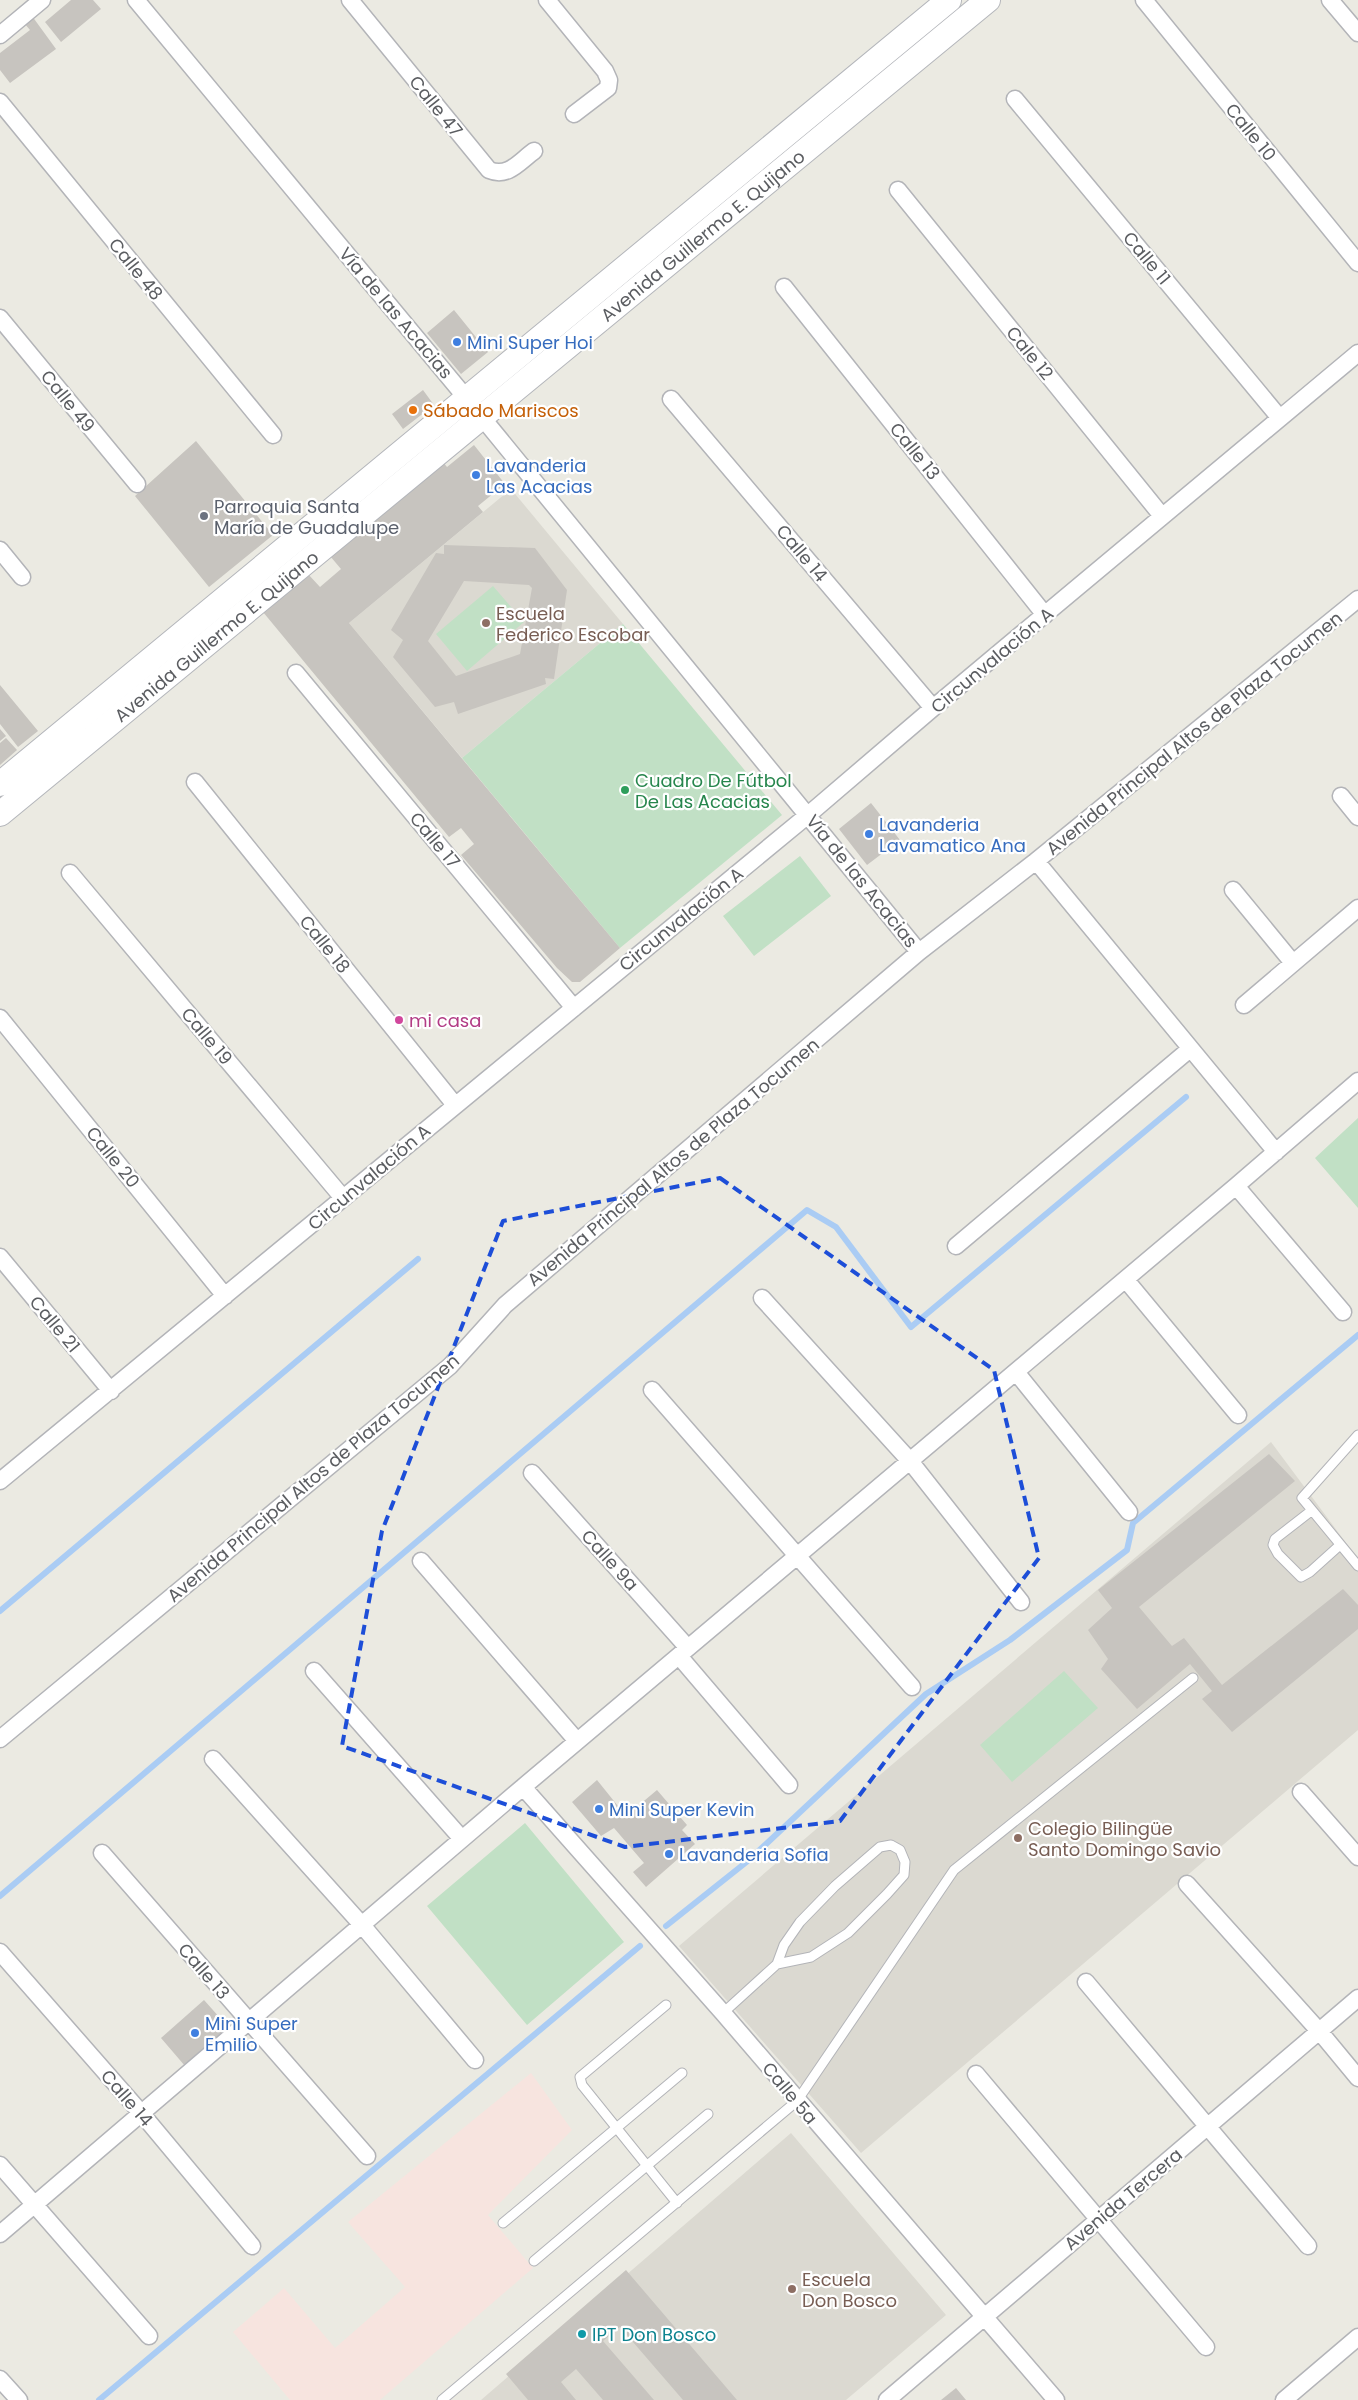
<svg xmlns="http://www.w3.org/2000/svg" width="1358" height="2400" viewBox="0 0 1358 2400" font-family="Poppins,sans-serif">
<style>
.education{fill:#dbd9d1}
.medical{fill:#f7e4df}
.green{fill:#c1e0c5}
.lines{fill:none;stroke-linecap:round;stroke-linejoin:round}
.stream{stroke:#aaccf4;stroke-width:6}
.building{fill:#c7c4bf;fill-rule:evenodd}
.lane-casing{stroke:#b3b4b8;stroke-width:11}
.street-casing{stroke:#b3b4b8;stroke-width:19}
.secondary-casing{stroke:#b4b6bb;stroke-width:26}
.lane{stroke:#fff;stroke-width:9}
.street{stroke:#fff;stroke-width:16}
.secondary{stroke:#fff;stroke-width:24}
.marked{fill:none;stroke:#1d4ed8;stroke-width:4;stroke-dasharray:10 6;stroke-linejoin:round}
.shop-dot{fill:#3f7fe0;stroke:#fff;stroke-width:2}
.food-dot{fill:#e8710a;stroke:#fff;stroke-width:2}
.worship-dot{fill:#6b7280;stroke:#fff;stroke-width:2}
.education-dot{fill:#8d6e63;stroke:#fff;stroke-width:2}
.leisure-dot{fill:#2e9e5b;stroke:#fff;stroke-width:2}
.hotel-dot{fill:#d1479c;stroke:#fff;stroke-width:2}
.culture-dot{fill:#0f9aa8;stroke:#fff;stroke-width:2}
.labels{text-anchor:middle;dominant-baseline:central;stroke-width:4.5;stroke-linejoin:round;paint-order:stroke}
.street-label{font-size:18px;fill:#5b5d61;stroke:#fff}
.shop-label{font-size:18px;fill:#366cbe;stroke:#fff;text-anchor:start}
.food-label{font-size:18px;fill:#c56008;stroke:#fff;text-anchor:start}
.worship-label{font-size:18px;fill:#5b616d;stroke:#fff;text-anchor:start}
.education-label{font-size:18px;fill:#785e54;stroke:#fff;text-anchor:start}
.leisure-label{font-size:18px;fill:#27864d;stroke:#fff;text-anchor:start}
.hotel-label{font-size:18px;fill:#b23c85;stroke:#fff;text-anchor:start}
.culture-label{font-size:18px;fill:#0d838f;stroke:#fff;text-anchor:start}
</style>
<rect width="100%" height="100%" fill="#ebeae2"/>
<path class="education" d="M511 489 623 624 462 758 349 623Z
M1271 1442 1358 1559V1730L861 2153 679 1946Z
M791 2133 946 2315 846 2400H481Z"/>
<path class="medical" d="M531 2073 572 2130 488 2215 533 2268 380 2400H290L233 2332 284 2288 335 2348 405 2287 348 2222Z"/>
<path class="green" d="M493 586 524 622 467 671 436 634Z
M623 624 782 815 620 948 462 758Z
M800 856 831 896 754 956 723 916Z
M1358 1118V1208L1315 1158Z
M1064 1671 1098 1708 1012 1782 980 1745Z
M525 1823 624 1942 527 2025 427 1906Z"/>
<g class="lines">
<path class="stream" d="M0 1611 418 1259
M0 1896 807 1210 836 1227 911 1327 1186 1097
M666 1926 749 1860 926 1694 1010 1640 1127 1550 1133 1523 1358 1335
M99 2400 640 1946"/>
</g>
<path class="building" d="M71 0H93L101 9 61 42 45 22Z
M32 16 56 49 10 83 0 70V53L30 30 24 23Z
M454 310 488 352 461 374 427 333Z
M423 390 434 405 403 429 392 414Z
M196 441 273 535 209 587 135 496Z
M474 445 505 484 478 506 483 512 349 623 620 948 580 982H572L557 968 461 855 474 844 461 828 449 837 263 612 308 574 320 587 341 569 330 556 443 462 447 467Z
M444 545 535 548 567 590 554 679 545 678 546 684 458 714 454 702 435 707 393 657 403 640 391 630 436 553 444 554ZM464 581 529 585 532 588 520 654 456 676 428 641Z
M0 685 38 731 18 747 0 724Z
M0 729 6 736 0 741Z
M6 738 17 750 0 765V743Z
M871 803 900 840 867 865 839 829Z
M1269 1454 1295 1481 1139 1607 1172 1646 1184 1638 1222 1685 1343 1589 1358 1605V1629L1232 1732 1202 1699 1212 1691 1190 1664 1137 1709 1101 1669 1108 1659 1088 1630 1112 1608 1098 1590Z
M597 1780 626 1816 657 1790 687 1825 682 1830 695 1844 646 1887 633 1872 644 1863 614 1828 601 1836 572 1802Z
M204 2000 229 2028 185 2066 161 2038Z
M626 2270 737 2400H683L620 2327 603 2341 654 2400H603L576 2369 561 2382 576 2400H528L506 2374Z
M956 2388 966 2400H941Z"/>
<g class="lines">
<g class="lane-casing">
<path id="lane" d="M1358 1435 1302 1498 1358 1566
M1311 1511 1275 1539 1273 1545 1278 1554 1301 1577 1310 1572 1340 1545
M666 2005 580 2077 582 2085 677 2203
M723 2013 777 1964 811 1957 848 1933 887 1894 904 1875 905 1862 900 1850 891 1845 880 1847 835 1886 800 1922 784 1945 777 1964
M503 2223 682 2073
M534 2261 708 2114
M442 2400 797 2101 954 1870 1193 1678"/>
</g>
<g class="street-casing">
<path id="street" d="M136 0 467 399 919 952
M350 0 489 170C508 178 519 162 534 151
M547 0 605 71 609 80 608 88 574 114
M1144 0 1358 263
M1330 0 1358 33
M0 35 42 0
M1015 99 1279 417
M0 102 273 435
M898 190 1162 516
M784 287 1045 615
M0 318 137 484
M671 399 933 708
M0 550 22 577
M296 673 574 1008
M195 782 455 1105
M1341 796 1358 817
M1036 861 1276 1152
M70 873 343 1198
M1233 890 1293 963
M1244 1005 1358 908
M0 1018 225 1296
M1236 1186 1343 1312
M956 1246 1190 1049
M0 1257 111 1391
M1126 1280 1238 1415
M762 1298 910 1461 1021 1602
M1016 1372 1129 1512
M652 1390 912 1687
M532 1473 688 1648
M0 1481 808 815 933 708 1358 353
M421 1561 577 1741
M679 1656 789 1785
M314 1671 462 1839
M0 1739 450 1366 505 1305 919 952 1036 861 1358 599
M213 1759 362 1925 475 2060
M523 1787 723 2013 1056 2400
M1301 1792 1358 1857
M102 1853 367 2156
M1187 1884 1320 2032 1358 2078
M0 1952 142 2114 252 2246
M1086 1982 1308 2246
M976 2074 1206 2347
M0 2165 149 2336
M0 2234 523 1787 1236 1186 1358 1081
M0 2379 19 2400
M887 2400 1358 1998
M1284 2400 1358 2337"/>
</g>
<g class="secondary-casing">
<g id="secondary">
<path d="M0 784 949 0"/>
<path id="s1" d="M0 814 988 0"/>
</g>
</g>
<use href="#lane" class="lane"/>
<use href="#street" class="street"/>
<use href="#secondary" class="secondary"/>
</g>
<path class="marked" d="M720 1178 994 1370 1039 1558 840 1821 625 1847 342 1746 382 1531 503 1221Z"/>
<g class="shop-dot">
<circle cx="457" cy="342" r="5"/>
<circle cx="476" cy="475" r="5"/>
<circle cx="869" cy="834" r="5"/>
<circle cx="599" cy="1809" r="5"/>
<circle cx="669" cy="1854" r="5"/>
<circle cx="195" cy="2033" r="5"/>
</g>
<circle class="food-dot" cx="413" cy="410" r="5"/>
<circle class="worship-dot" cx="204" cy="516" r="5"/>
<g class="education-dot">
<circle cx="486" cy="623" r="5"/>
<circle cx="1018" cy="1838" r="5"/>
<circle cx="792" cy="2289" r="5"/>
</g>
<circle class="leisure-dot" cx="625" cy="790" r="5"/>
<circle class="hotel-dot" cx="399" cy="1020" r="5"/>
<circle class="culture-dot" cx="582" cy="2334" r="5"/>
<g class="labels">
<g class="street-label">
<text transform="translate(436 106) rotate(51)">Calle 47</text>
<text transform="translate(1251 132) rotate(51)">Calle 10</text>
<text stroke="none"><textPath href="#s1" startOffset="910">Avenida Guillermo E. Quijano</textPath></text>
<text transform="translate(1147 258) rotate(50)">Calle 11</text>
<text transform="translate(136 269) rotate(51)">Calle 48</text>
<text transform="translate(396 313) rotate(50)">Vía de las Acacias</text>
<text transform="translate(1030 353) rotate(51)">Cale 12</text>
<text transform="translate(68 401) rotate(51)">Calle 49</text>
<text transform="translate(915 451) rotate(51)">Calle 13</text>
<text transform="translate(802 553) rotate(50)">Calle 14</text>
<text stroke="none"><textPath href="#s1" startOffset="280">Avenida Guillermo E. Quijano</textPath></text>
<text transform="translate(992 660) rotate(-40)">Circunvalación A</text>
<text transform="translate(1194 733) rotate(-39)">Avenida Principal Altos de Plaza Tocumen</text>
<text transform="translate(435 840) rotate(50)">Calle 17</text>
<text transform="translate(862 881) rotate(51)">Vía de las Acacias</text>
<text transform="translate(681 919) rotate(-39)">Circunvalación A</text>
<text transform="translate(325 944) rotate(51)">Calle 18</text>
<text transform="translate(207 1036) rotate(50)">Calle 19</text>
<text transform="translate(113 1157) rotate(51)">Calle 20</text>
<text transform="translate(673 1162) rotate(-40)">Avenida Principal Altos de Plaza Tocumen</text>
<text transform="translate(369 1177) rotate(-40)">Circunvalación A</text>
<text transform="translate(55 1324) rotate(50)">Calle 21</text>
<text transform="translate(313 1478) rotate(-40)">Avenida Principal Altos de Plaza Tocumen</text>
<text transform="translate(610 1560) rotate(48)">Calle 9a</text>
<text transform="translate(204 1971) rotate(49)">Calle 13</text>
<text transform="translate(790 2093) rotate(50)">Calle 5a</text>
<text transform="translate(127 2098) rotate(49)">Calle 14</text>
<text transform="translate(1123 2199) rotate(-40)">Avenida Tercera</text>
</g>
<g class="shop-label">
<text x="467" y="342">Mini Super Hoi</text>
<text x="486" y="465">Lavanderia<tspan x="486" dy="21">Las Acacias</tspan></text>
<text x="879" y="824">Lavanderia<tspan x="879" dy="21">Lavamatico Ana</tspan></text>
<text x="609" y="1809">Mini Super Kevin</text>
<text x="679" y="1854">Lavanderia Sofia</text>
<text x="205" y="2023">Mini Super<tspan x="205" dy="21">Emilio</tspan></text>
</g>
<g class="food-label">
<text x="423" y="410">Sábado Mariscos</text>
</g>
<g class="worship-label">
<text x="214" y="506">Parroquia Santa<tspan x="214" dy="21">María de Guadalupe</tspan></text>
</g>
<g class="education-label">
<text x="496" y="613">Escuela<tspan x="496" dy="21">Federico Escobar</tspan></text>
<text x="1028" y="1828">Colegio Bilingüe<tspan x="1028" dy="21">Santo Domingo Savio</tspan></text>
<text x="802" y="2279">Escuela<tspan x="802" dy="21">Don Bosco</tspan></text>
</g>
<g class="leisure-label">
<text x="635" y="780">Cuadro De Fútbol<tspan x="635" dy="21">De Las Acacias</tspan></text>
</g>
<g class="hotel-label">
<text x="409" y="1020">mi casa</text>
</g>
<g class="culture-label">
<text x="592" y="2334">IPT Don Bosco</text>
</g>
</g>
</svg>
